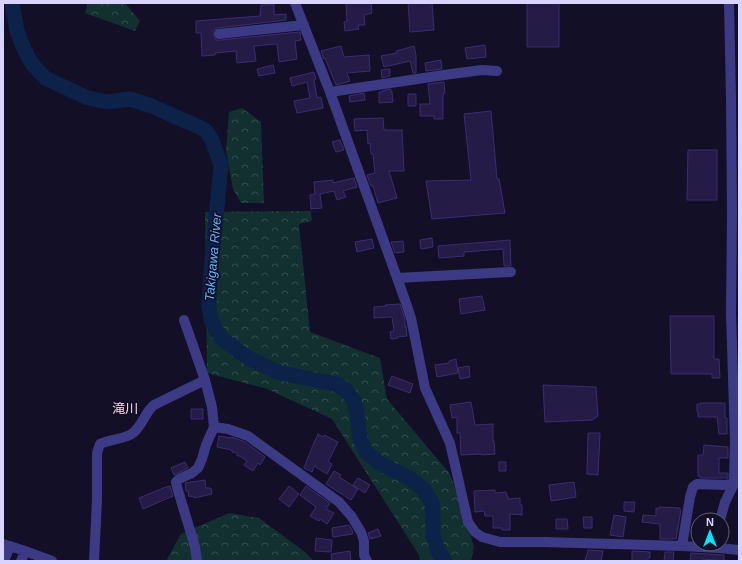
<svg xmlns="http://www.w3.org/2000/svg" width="742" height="564" viewBox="0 0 742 564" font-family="Arial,'Noto Sans JP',sans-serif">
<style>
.forest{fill:url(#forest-crowns)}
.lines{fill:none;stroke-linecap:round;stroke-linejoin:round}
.river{stroke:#0c2248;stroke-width:15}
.building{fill:#241b47;stroke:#3b2d73}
.minor{stroke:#3d3a85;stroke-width:10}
.labels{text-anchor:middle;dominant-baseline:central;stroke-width:3.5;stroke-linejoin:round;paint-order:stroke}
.water-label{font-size:13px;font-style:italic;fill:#62b6ff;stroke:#130f26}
.neighbourhood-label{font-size:13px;fill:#ffd6f0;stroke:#130f26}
</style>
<defs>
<pattern id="forest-crowns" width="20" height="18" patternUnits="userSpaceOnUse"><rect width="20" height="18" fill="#12302f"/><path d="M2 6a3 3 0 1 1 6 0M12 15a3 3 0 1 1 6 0" fill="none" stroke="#344d4e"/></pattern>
</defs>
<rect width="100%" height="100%" fill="#130f26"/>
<path class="forest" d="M88 3H125L140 21 135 31 85 13Z
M242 108 261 122 264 203H241L233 189 226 151 229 112Z
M311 211 312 221 299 224 310 332 380 358 387 399 450 474 474 546 471 561H420L419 555 332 419 267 389 207 373 205 212Z
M229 513 259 518 305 552 314 561H166L181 534Z"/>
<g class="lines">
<path class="river" d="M12 3 17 31 22 44 28 57 34 66 45 78 75 92 88 98 108 102 130 99 152 106 176 117 195 125 205 130 211 138 221 165 211 271 209 305 211 320 216 330 223 340 237 350 250 359 280 373 336 384 346 390 353 399 357 412 360 439 367 453 379 463 411 479 424 490 432 503 433 516V535L438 551 445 561"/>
</g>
<path class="building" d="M346 3H371L372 13 364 15 365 25H358L359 29 345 31 344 22 347 21Z
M408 3H432L434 30 410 32Z
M527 3H559V47H527Z
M265 4H274V15L286 14V20L218 28 213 31V34L214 37 216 40H220L300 32 301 40 295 41 297 59 279 62 277 44 254 46 256 61 237 63 236 51 215 53V55L202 56 201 33H196V21L260 16 261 5H265Z
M485 45 486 57 467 59 465 48Z
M341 46 344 57 369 55 370 71 347 73 350 81 336 85 325 58 324 59 321 51Z
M414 46 416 55V73H413L410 61 384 67 381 56 397 53 396 51Z
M441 60 442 69 426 71 425 63Z
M273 65 275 73 259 76 257 69Z
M390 69V76L382 78 381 70Z
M314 72 316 79 314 80 317 98 321 97 323 108 297 113 294 101 310 98 307 82 292 86 290 78Z
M444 82 445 93 443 94V119H434V116H420V104H430L428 84Z
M391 89V92H392L393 102 379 103V92H382V91Z
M364 93 365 100 350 102 349 96Z
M408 94H416V106H408Z
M491 111 497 179H499L505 213 432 219 426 181 471 180 464 114Z
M383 118 384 130H402L404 171H389L397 198 378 203 373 186H371L367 175 375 173 373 154H371L370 143 368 144 367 130 355 131 354 119Z
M340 140 344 150 336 152 332 142Z
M688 150H717V200H687Z
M354 178 357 187 343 191 346 197 337 200 334 191 320 194 322 208 311 209 310 195 315 194 314 182 333 180V183Z
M432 238 433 247 421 249 420 240Z
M372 239 374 248 357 252 355 242Z
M510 240 511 266H504L503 249 464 252V256L439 258 438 246Z
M403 241 404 252 395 253 391 242Z
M482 296 485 310 461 314 459 299Z
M400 304 405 319V326H406L407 336 397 337 398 338 391 339 390 332 394 331 392 317 374 318V307L386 306 385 305Z
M670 316H714V359H719L720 378H712V374H671Z
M456 359 458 373 437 377 435 365 449 363V361Z
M469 366 470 377 460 379 458 368Z
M392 376 413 384 410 393 388 385Z
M543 385 596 387 598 416 592 420 545 422Z
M471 402 475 425 493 424V441H494L495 454 481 455V454L461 455 460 433H457V417L452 418 450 405Z
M700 403H725V418H727V434H719L717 417H698V412H697V404H700Z
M191 409H203V419H191Z
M588 433H600L598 475 587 474Z
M318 434 323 437 324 435 338 442 328 462 332 464 327 474 314 466 312 472 304 468 313 445Z
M219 436 232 438V437L245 442 265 457 260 465 258 463 253 471 244 465 247 461 240 456H237V453L232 452V450L217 447Z
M704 445 728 447V458H719V473H728V478H700V476H698V455H703Z
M185 462 188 468 174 475 171 468Z
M499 462H506V471H499Z
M334 471 341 475 339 477 358 489 351 500 326 484Z
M358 478 370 485 365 493 353 485Z
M205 480 206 488H211L212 494 194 498 193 496 189 497 188 491H186L185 483Z
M574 482 576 497 551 501 549 485Z
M170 486 173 496 143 509 139 498 166 487Z
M289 486 299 494 289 507 279 499Z
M306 486 330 503 326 509 334 513 327 524 320 519 319 521 310 516 316 507 300 495Z
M495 490V493L506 492 508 499 520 498V505H522V515L510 514V530H502V528H493V516H485L484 511 475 512 474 491Z
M624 502H635L634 512 624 511Z
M659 507 680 508V510H681L676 539H660V524L642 522 643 515 656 516V508L659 509Z
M614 515 626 517 623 537 610 535Z
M583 517H592V528H584Z
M556 519H567L568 529H556Z
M349 525 352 530 353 534 333 537 332 528Z
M378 529 381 536 370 539 368 533Z
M316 538 332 540 331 552 315 551Z
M588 550 603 551 601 561H585Z
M350 551 351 561H332L331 554Z
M632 551 650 552V558H648V561H632Z
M665 552H674L673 561H664Z
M691 553 724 555V561L703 559V561H690Z"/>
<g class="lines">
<path class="minor" d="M295 3 330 92 405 300 411 318 425 388 450 443 468 522 475 532 482 537 500 542H544L682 546 719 548 739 550
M219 34 304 25
M330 92 451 74 482 70 497 71
M397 278 511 272
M184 320 205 380 212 407 214 427 206 445 202 459 198 468 192 473 179 479 176 482 177 487 195 547 197 561
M214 427 228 429 248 436 339 502 352 517 361 532 364 541V555L367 561
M720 520 725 502 732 488 734 481 735 441 731 314 732 215 731 97 729 3
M3 544 25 551 52 561
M682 546 690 497 693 487 697 484 725 485 739 483
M4 561 10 546
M21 561 25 551
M94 561 97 500V453L100 444C110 439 126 439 133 433 143 425 145 412 154 405L205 380"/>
</g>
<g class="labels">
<g class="water-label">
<text transform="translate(213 257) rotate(-85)">Takigawa River</text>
</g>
<g class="neighbourhood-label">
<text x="125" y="408">滝川</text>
</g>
</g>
<rect width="742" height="564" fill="none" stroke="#d9d4ff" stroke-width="8"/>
<g transform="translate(710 532)"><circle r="19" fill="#130f26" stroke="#625e7d"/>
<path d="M0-3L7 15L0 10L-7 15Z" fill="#00e5ff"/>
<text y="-6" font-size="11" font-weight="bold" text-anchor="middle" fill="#d9d4ff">N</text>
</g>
</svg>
